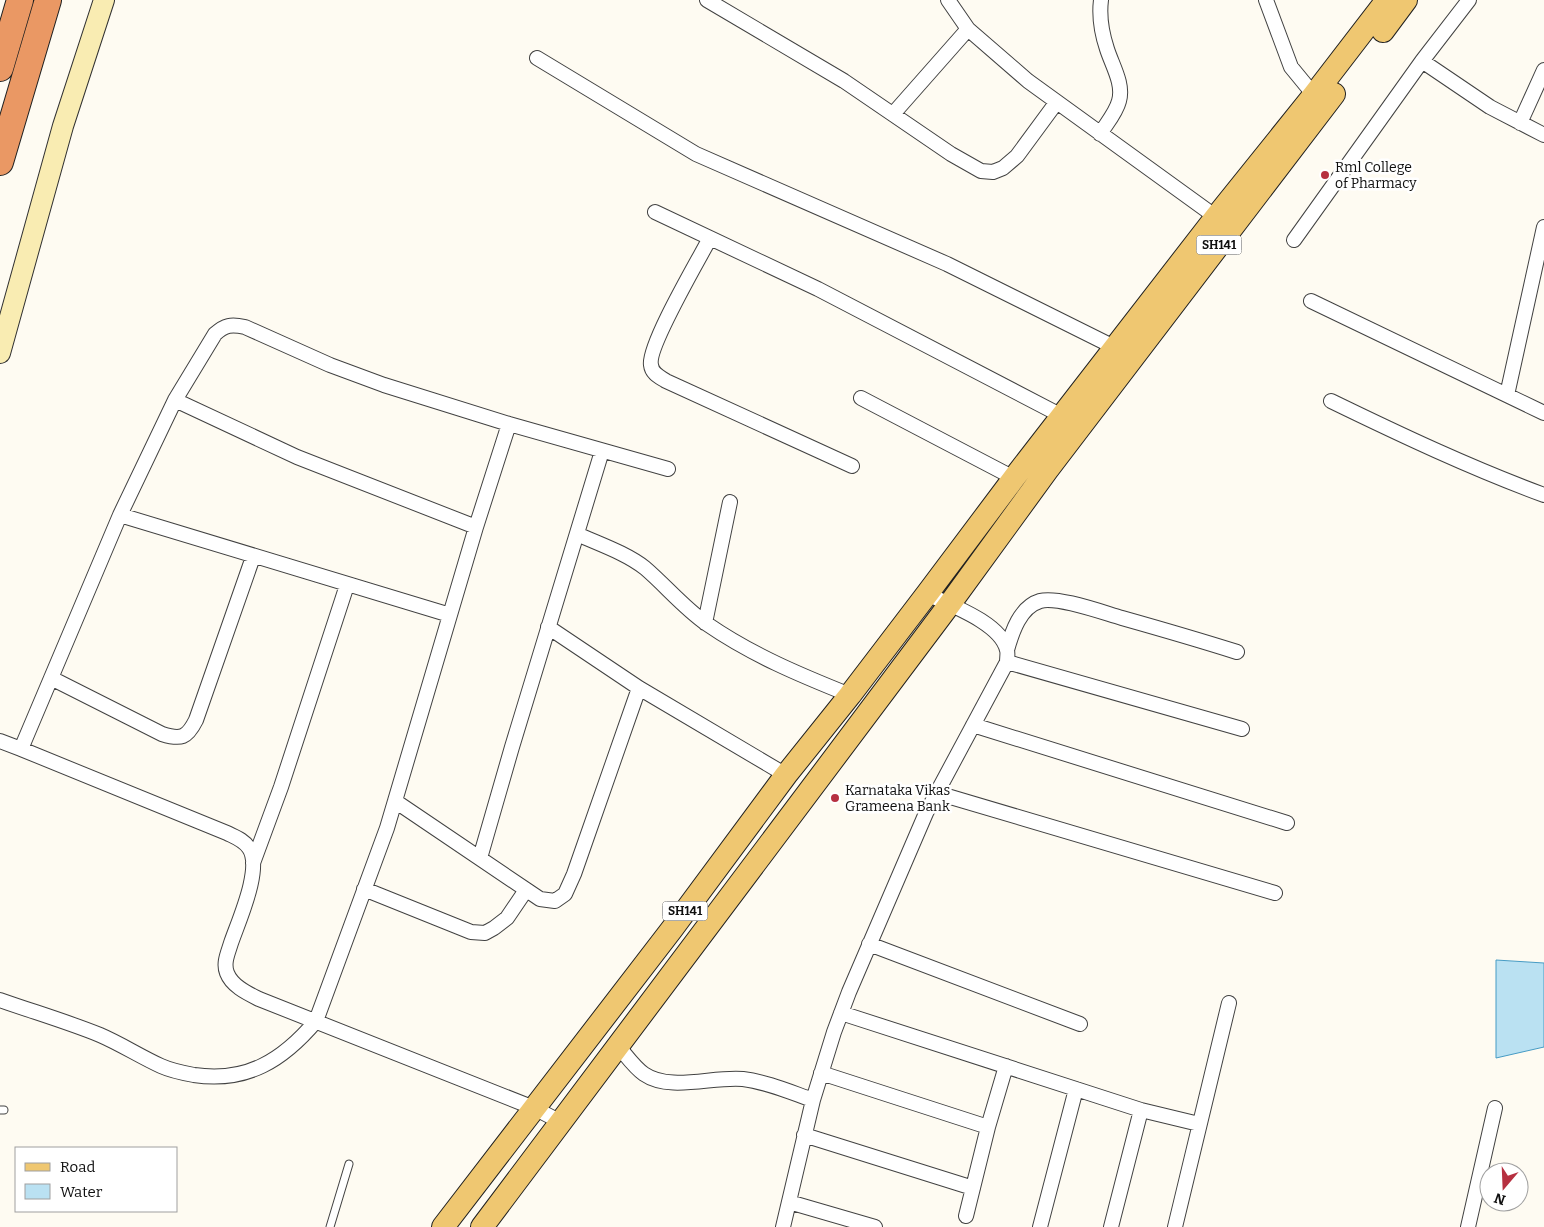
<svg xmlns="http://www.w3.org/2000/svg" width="1544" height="1227" viewBox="0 0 1544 1227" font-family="Bitter,serif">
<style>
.water{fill:#bae1f2;stroke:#469bc4}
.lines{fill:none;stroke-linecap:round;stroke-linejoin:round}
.lane-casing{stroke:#424242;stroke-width:9}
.street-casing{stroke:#424242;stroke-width:16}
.secondary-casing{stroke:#313131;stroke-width:22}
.primary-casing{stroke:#202020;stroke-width:24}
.highway-casing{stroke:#202020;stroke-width:28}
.lane{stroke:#fff;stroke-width:7}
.street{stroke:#fff;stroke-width:14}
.secondary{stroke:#f9ecb2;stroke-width:20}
.primary{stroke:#efc771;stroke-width:22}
.highway{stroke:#ea9864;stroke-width:26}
.poi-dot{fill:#b63040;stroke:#fff;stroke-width:2}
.labels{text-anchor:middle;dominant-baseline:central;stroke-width:5;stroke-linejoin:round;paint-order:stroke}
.shield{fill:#fff;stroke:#575757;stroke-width:1}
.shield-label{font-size:12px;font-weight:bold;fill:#0f0f0f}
.poi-label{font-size:14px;fill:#0f0f0f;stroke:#fff;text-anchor:start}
</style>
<rect width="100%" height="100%" fill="#fefbf2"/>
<path class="water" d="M1496 960 1544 963V1047L1496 1058Z"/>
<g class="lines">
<g class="lane-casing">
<path id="lane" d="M0 1110H4
M330 1227 349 1164"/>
</g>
<g class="street-casing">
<path id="street" d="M707 0 844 81 951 154 981 171 993 172 1003 168 1017 156 1056 103
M948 0 968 29 1028 81 1216 217
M1266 0 1291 67 1314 95
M537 58 696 154 947 264 1116 348
M1422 61 1490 107 1544 135
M893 114 968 29
M1520 123 1544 70
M1100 134C1106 124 1116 113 1119 101 1124 84 1112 65 1107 49 1102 34 1099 16 1101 0
M655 212 818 289 1062 416
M710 238C699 259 647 347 651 365 652 374 660 377 666 381L852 466
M1294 240 1422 61 1469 0
M1311 301 1544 413
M1507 395 1544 227
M861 398 1014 478
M175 400 297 457 476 527
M1331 401C1401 435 1471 468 1544 495
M120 515 450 615
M577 534C599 544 626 553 645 568 666 586 684 608 707 624 752 655 800 675 850 695
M705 623 730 502
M548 627 639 688 786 775
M1007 650C1012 632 1020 607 1040 601 1058 596 1104 613 1122 618 1161 629 1199 640 1237 652
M1007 662 1242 729
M51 678 162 734C181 740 187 738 196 720L253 557
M973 725 1287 823
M0 741 21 749 227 833C235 837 244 840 249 848 263 868 238 922 231 943 228 953 223 963 227 973 232 986 247 993 259 999L534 1108 561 1122
M21 749 120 515 175 400 215 334C225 325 231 324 245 327L330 365 384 385 509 424 668 469
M937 793 1275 893
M395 801 540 899 555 901 565 894 574 874 639 688
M480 858 512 747 602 451
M253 863 281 787 347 585
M364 889 471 932 485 933 494 928 507 918 526 890
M869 944 1080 1024
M0 1000C34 1012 68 1022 100 1035 121 1044 141 1057 161 1066 172 1071 183 1073 194 1075 247 1083 283 1060 316 1021L387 828 476 527 509 424
M841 1013 1141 1110 1199 1124
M618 1046C626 1055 634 1067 644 1074 670 1092 713 1076 743 1079 767 1082 790 1092 813 1100
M821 1073 988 1127
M804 1135 973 1188
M789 1202 875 1227
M966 1216 988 1127 1006 1066
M783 1227 813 1100 834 1032 849 992 926 813 1007 662C1007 658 1008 653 1007 650 1001 623 950 605 927 594
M1040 1227 1076 1089
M1111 1227 1141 1110
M1175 1227 1229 1003
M1468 1227 1495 1108"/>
</g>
<g class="secondary-casing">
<path id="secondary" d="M0 353 63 126 104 0"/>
</g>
<g class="primary-casing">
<path id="primary" d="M1383 31 1406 0
M443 1227 672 929 786 775 850 695 927 594 1014 478 1216 217 1314 95 1387 0
M482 1227 949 605 1048 469 1334 94"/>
</g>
<g class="highway-casing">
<path id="highway" d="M0 68 20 0
M0 162 48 0"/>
</g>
<use href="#lane" class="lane"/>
<use href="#street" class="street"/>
<use href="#secondary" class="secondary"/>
<use href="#primary" class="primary"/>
<use href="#highway" class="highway"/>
</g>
<g class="poi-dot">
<circle cx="1325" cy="175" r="5"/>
<circle cx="835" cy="798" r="5"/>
</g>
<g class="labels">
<g class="shield">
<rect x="1196.5" y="235.5" width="45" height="19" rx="4"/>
<rect x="662.5" y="901.5" width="45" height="19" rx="4"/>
</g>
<g class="shield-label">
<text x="1219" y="245">SH141</text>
<text x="685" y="911">SH141</text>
</g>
<g class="poi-label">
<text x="1335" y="167">Rml College<tspan x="1335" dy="16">of Pharmacy</tspan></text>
<text x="845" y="790">Karnataka Vikas<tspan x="845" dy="16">Grameena Bank</tspan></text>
</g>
</g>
<rect x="15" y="1147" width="162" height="65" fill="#ffffff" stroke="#9f9f9f"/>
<rect x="25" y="1163" width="25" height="8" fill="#efc771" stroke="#9f9f9f"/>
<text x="60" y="1172" font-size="15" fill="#0f0f0f">Road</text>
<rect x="25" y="1184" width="25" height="15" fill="#bae1f2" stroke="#9f9f9f"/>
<text x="60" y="1197" font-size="15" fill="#0f0f0f">Water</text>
<g transform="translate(1504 1187) rotate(199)"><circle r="24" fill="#ffffff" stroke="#9f9f9f"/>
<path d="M0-4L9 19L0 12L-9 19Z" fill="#b63040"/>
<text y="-8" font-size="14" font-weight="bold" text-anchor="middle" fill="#0f0f0f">N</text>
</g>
</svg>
